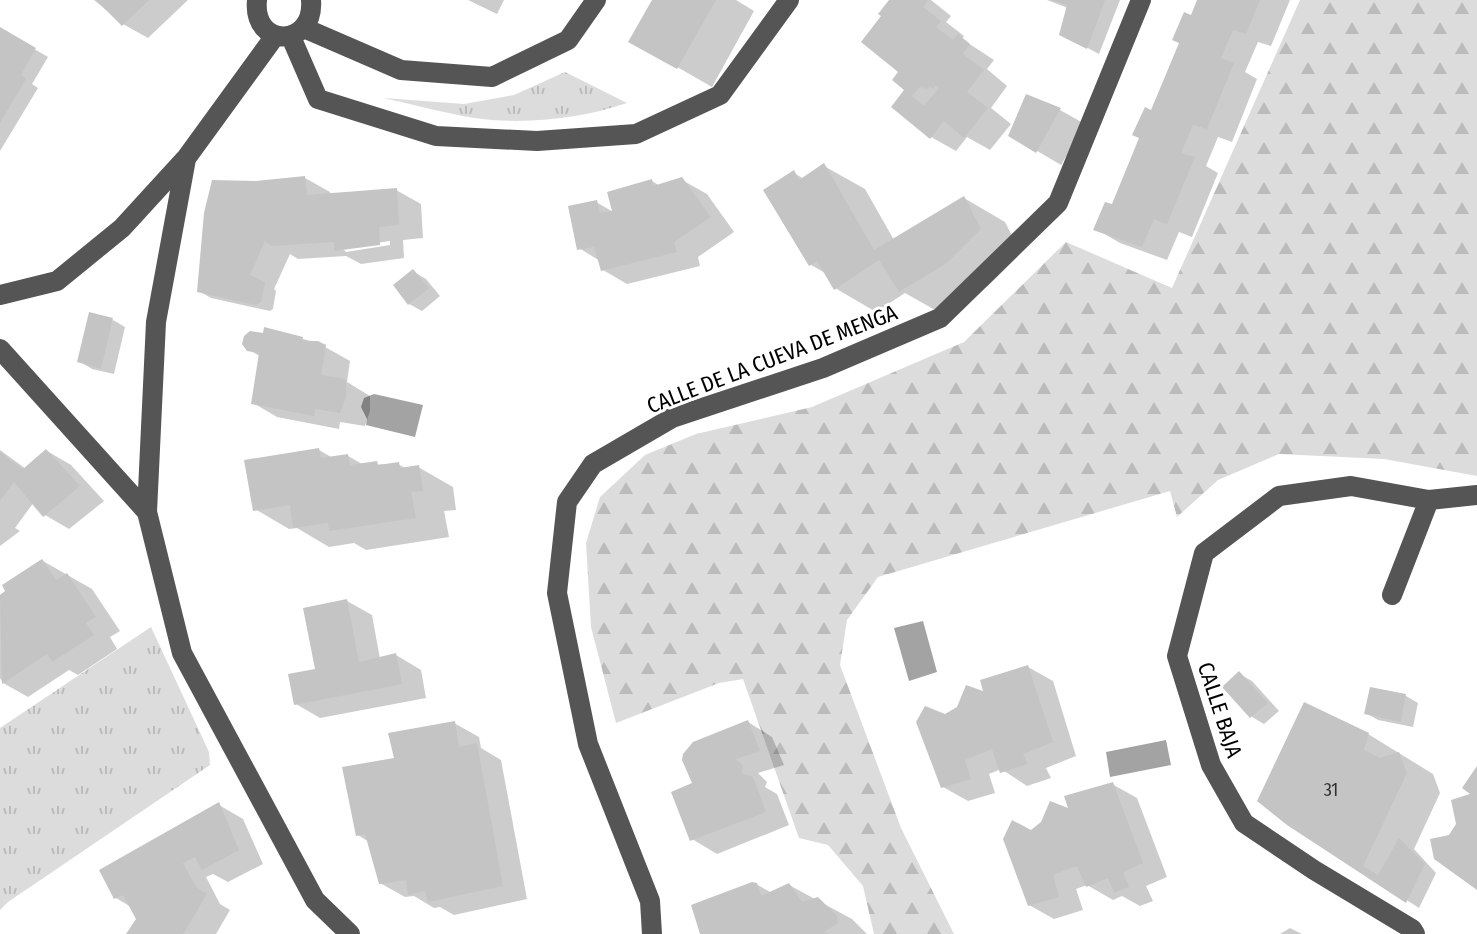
<svg xmlns="http://www.w3.org/2000/svg" width="1477" height="934" viewBox="0 0 1477 934" font-family="'Fira Sans Condensed',sans-serif">
<style>
.grass{fill:url(#grass-tufts)}
.forest{fill:url(#forest-firs)}
.water{fill:#a3a3a3}
.shadow{fill:#0003;fill-rule:evenodd}
.building{fill:#c4c4c4;fill-rule:evenodd}
.lines{fill:none;stroke-linecap:round;stroke-linejoin:round}
.minor{stroke:#555;stroke-width:20}
.labels{text-anchor:middle;dominant-baseline:central;stroke-width:6;stroke-linejoin:round;paint-order:stroke}
.number-label{font-size:18px;fill:#313131}
.street-label{font-size:22px;fill:#000;stroke:#fff}
</style>
<defs>
<pattern id="grass-tufts" width="24" height="20" patternUnits="userSpaceOnUse" patternTransform="scale(2)"><rect width="24" height="20" fill="#dcdcdc"/><path d="M3 7l-1-3M5 7V3M7 7l1-3M15 17l-1-3M17 17v-4M19 17l1-3" fill="none" stroke="#bbb"/></pattern>
<pattern id="forest-firs" width="22" height="20" patternUnits="userSpaceOnUse" patternTransform="scale(2)"><rect width="22" height="20" fill="#dcdcdc"/><path d="M5 1l3.5 6h-7zM16 11l3.5 6h-7z" fill="#bbb"/></pattern>
</defs>
<rect width="100%" height="100%" fill="#fff"/>
<path class="grass" d="M565 72 627 103C581 119 522 125 474 118 443 113 413 104 383 98L464 104 514 95Z
M151 627 209 752 210 765 8 902 0 910V728Z"/>
<path class="forest" d="M1300 0H1477V476L1384 459 1279 454 1218 480 1177 517 1170 491 878 577 847 620 840 665 901 828 954 934H874L863 886 828 845 799 838 743 679 719 683 616 723 591 627 586 543 600 497 645 455 696 434 812 407 964 342 1066 242 1172 288Z"/>
<path class="water" d="M374 394 423 405 415 437 366 425 367 419 361 407 364 398Z
M923 621 937 672 909 681 894 628Z
M1166 740 1171 765 1110 777 1106 752Z"/>
<path class="shadow" d="M94 0H188L148 38 123 24Z
M468 0H504L497 14Z
M654 0H736L754 11 712 87 665 60Z
M893 0H931L951 16 946 22 964 36 962 39 994 60 987 69 1007 86 991 108 1011 124 990 150 967 137 956 151 931 137 907 89 901 71Z
M1047 0H1120L1099 54 1061 34 1068 8Z
M1199 0H1290L1271 46 1258 42 1245 72 1257 79 1232 142 1218 137 1206 166 1218 173 1192 237 1179 232 1167 260 1120 243 1096 229 1113 207Z
M0 29 48 57 32 84 38 88 0 151Z
M1027 97 1060 110 1085 124 1061 165 1010 135Z
M824 166 865 189 894 240 964 198 1005 222 1021 253 988 286 942 314 905 293 876 312 835 288 827 274 811 265 794 173 804 179Z
M305 178 330 192V195L396 190 421 204 423 238 403 240 404 258 361 264 346 256 298 259 290 254 274 289 276 291 273 309 270 311 211 298 199 291 256 183ZM390 241V245L346 252 342 248Z
M682 180 707 194 734 232 698 257 700 266 627 284 603 270 600 261 579 248 596 202 615 213 652 181 660 186Z
M414 272 426 279 440 296 422 311 409 304Z
M113 320 125 327 114 374 92 369 79 361Z
M266 329 318 343 350 361 347 382 370 396V411L365 426 340 422 339 429 277 417 253 403 261 357 248 349 264 335Z
M0 450 26 469 47 451 71 465 104 501 69 529 45 515 34 502 15 528 20 531 0 546Z
M319 450 333 458 348 456 364 465 398 464 407 469 418 467 453 487 456 510 444 511 449 537 366 550 354 543 329 547 297 528 289 529 255 509Z
M43 561 92 589 120 631 110 637 117 649 78 675 69 670 28 697 3 683 0 678V597Z
M347 601 372 615 380 659 396 655 421 670 426 698 320 718 296 704 317 671Z
M1028 667 1053 681 1076 756 1046 768 1051 778 1027 786 1001 769 989 774 995 793 968 801 943 787 945 716 986 694Z
M1239 674 1252 681 1279 711 1264 724 1252 717Z
M1371 689 1406 696 1418 703 1413 727 1378 720 1366 713Z
M748 722 772 737 784 765 758 773 767 782 765 787 777 794 789 825 717 854 692 839 695 785Z
M454 723 479 737 481 748 501 760 527 899 454 915 440 907 434 908 414 896 405 897 380 883 369 842 358 835 396 760Z
M1368 734 1433 774 1440 793 1414 849 1436 873 1419 908 1288 823Z
M1112 784 1137 798 1167 877 1146 886 1153 901 1140 906 1122 896 1113 900 1087 885 1076 889 1083 910 1054 919 1029 905 1032 833 1071 812Z
M219 805 243 819 263 864 228 882 213 874 206 877 220 904 230 910 216 934H128L138 919 131 907 116 898Z
M756 884 772 893 789 885 852 919 867 934H704Z
M1290 928 1302 934H1280Z"/>
<path class="building" d="M96 0H149L122 26Z
M652 0H716L677 69 628 42Z
M889 0H928L923 7 941 21 936 27 953 40 958 34 970 44 963 54 984 70 967 92 988 108 964 138 944 121 930 139 891 107 904 90 892 80 898 72 861 42 881 16 878 14ZM936 85 939 88 924 106 912 96 920 87 928 89 930 86 933 89Z
M1051 0H1105L1087 49 1059 35 1067 5Z
M1197 0H1260L1246 34 1233 30 1221 58 1234 63 1207 129 1193 125 1181 153 1195 157 1167 224 1154 219 1142 247 1093 230 1105 202 1112 204 1139 138 1132 135 1145 107 1151 110 1179 43 1172 40 1184 12 1191 15Z
M0 27 36 48 21 75 26 79 0 123Z
M1026 94 1061 108 1036 153 1008 136Z
M824 163 874 250 964 196 981 229 947 263 899 292 879 260 834 290 817 261 809 266 763 190 794 170 799 180Z
M305 176 307 195 397 188 399 225 379 227 380 245 334 251V242L271 246 265 241 250 275 265 282 261 302 256 305 197 292 204 213 212 180 256 181Z
M682 177 711 217 674 242 677 252 601 271 594 247 577 250 568 206 597 200 600 213 612 211 607 192 652 179 653 186Z
M413 269 429 288 408 305 393 285Z
M89 312 113 318 101 369 77 362Z
M264 327 303 337 302 341H318L326 345 321 375 346 379V397L340 413 315 409 314 416 251 404 259 353 247 351 242 344 244 336 250 331 263 333Z
M319 448 321 458 348 454 350 465 377 461 378 465 399 462 400 468 419 465 423 491 411 492 416 518 329 531 328 523 293 528 290 505 253 511 244 460Z
M46 449 80 486 43 517 14 482 0 501V452L23 469Z
M42 559 56 580 67 573 96 617 86 623 94 635 52 662 47 654 2 684 0 595 5 591 2 585Z
M347 599 359 662 396 653 402 684 294 705 288 674 315 669 303 608Z
M1028 665 1053 742 1023 754 1028 764 1000 773 992 749 965 760 971 779 941 788 916 722 925 706 945 714 957 707 966 685 983 691 980 680Z
M1239 671 1268 703 1250 718 1222 687Z
M1370 687 1406 694 1401 722 1364 714Z
M1304 702 1369 733 1364 750 1380 758 1399 752 1407 773 1363 866 1378 875 1399 838 1425 864 1406 903 1287 825 1257 801Z
M748 720 760 751 736 759 743 766 741 773 753 777 766 812 690 841 671 792 692 783 682 760 683 754 693 742Z
M455 721 459 747 477 743 503 886 428 902 425 891 408 895 406 880 379 884 365 834 356 836 342 767 394 758 388 733Z
M1477 766V890L1434 859 1430 839 1449 835 1456 824 1451 800 1470 794 1462 788Z
M1113 782 1143 863 1123 872 1129 887 1114 893 1108 878 1086 887 1077 866 1053 875 1059 897 1028 906 1003 839 1012 820 1031 830 1041 822 1050 801 1068 808 1064 796Z
M219 802 239 850 202 870 195 857 183 863 196 887 207 894 183 934H126L136 919 123 895 114 899 99 870Z
M752 882 757 883 761 896 789 883 802 902 818 897 837 916 838 923 824 932 828 934H700L691 905Z"/>
<g class="lines">
<path class="minor" d="M257 0C252 49 315 48 311 0
M304 28 401 70 492 77 568 40 596 0
M291 37 318 99 436 136 537 141 636 134 720 95 789 0
M0 295 57 281 122 228 187 157 275 36
M0 349 147 512 182 653 315 900 350 934
M147 512 156 322 186 159
M1392 595 1429 500
M652 934 650 901 588 744 557 593 567 502 593 464 672 418 823 368 940 318 1058 203 1141 0
M1415 934 1412 929 1314 870 1244 823 1211 765 1177 656 1204 553 1279 496 1351 486 1429 500 1477 495"/>
</g>
<g class="labels">
<g class="number-label">
<text x="1331" y="790">31</text>
</g>
<g class="street-label">
<text transform="translate(772 359) rotate(-21)">CALLE DE LA CUEVA DE MENGA</text>
<text transform="translate(1220 710) rotate(72)">CALLE BAJA</text>
</g>
</g>
</svg>
